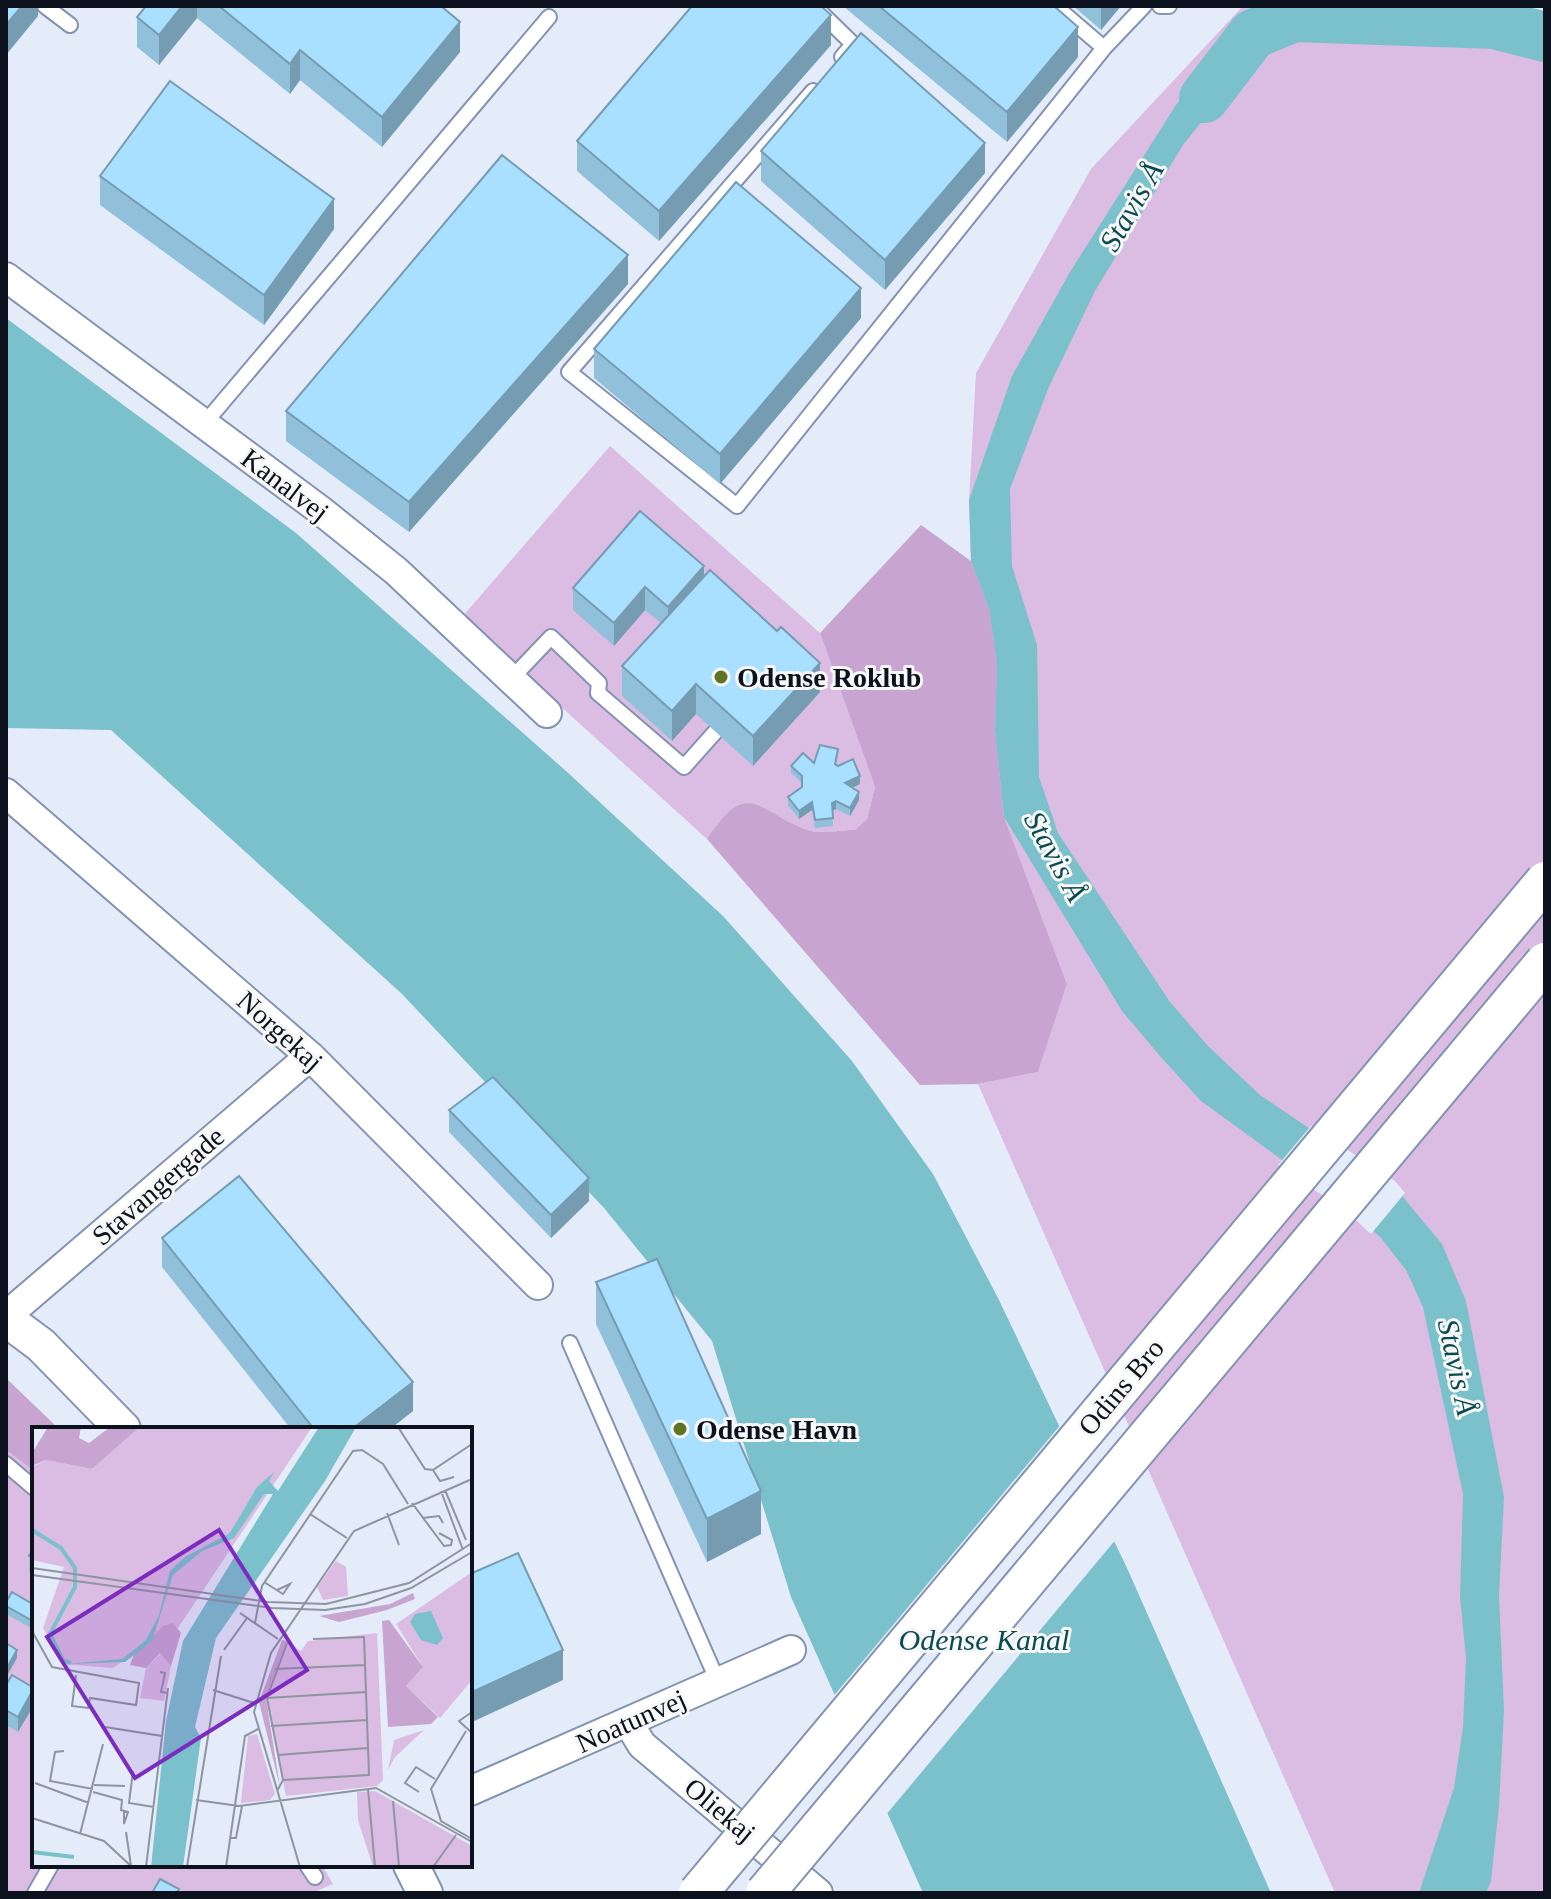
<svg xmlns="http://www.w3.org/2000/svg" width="1551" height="1899" viewBox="0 0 1551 1899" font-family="Georgia,serif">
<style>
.green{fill:#dbbce3}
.forest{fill:#c7a5d0}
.water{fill:#7bc1cb}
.pier{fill:#e5ecf9}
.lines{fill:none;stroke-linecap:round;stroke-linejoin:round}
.river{stroke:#7bc1cb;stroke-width:50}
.service-casing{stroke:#8393b1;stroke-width:18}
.minor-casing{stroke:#8393b1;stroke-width:32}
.tertiary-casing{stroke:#8393b1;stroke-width:38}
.service{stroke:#fff;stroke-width:14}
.minor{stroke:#fff;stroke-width:28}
.tertiary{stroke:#fff;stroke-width:34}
.secondary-bridge-casing{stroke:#8393b1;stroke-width:42;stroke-linecap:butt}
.secondary-bridge{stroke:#fff;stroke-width:38}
.wall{fill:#91c0db}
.shaded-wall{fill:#769cb2}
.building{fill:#a9dfff;stroke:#769cb2;stroke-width:2}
.poi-dot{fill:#5f7526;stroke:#f8f8f8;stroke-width:3}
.labels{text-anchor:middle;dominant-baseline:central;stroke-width:6;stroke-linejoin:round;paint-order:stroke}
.street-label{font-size:28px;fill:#0c121d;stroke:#f8f8f8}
.poi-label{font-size:28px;font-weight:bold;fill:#0c121d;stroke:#f8f8f8;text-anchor:start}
.water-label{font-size:30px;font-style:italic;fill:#0a4b52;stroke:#f8f8f8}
.inset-river{fill:none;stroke:#7bc1cb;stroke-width:4}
.inset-road{fill:none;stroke:#8e95a1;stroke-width:2}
.view{fill:#7b2cbf;fill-opacity:0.15;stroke:#7b2cbf;stroke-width:4}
.inset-edge{fill:none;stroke:#0c121d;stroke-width:4}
</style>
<rect width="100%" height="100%" fill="#e5ecf9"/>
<path class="green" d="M1243 6H1475L1545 13V1893H1335L978 1084 1038 1072 1067 984 1004 817 971 561 969 500 976 373 1091 169Z
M610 446 820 633 875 787 867 819 855 830C842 830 824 834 811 831 760 817 750 773 707 839L462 617Z
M6 1450 34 1471V1865H322L333 1884 312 1893H6Z"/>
<path class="forest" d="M921 525 971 561 989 609 997 663 995 730 1004 817 1067 984 1038 1072 978 1084 920 1085 707 839C750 773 760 816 811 831 824 834 842 830 855 830L867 819 875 787 820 633Z
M6 1378 59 1429H34V1471L6 1450Z"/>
<path class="water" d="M1237 30 1254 56 1183 145 1095 291 1048 389 1010 489 1012 566 1037 645 1039 777 1058 833 1170 1002 1208 1046 1260 1095 1393 1185 1442 1244 1466 1301 1504 1497 1499 1595 1504 1711 1499 1806 1491 1881 1486 1893H1419L1454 1788 1463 1727 1466 1658 1460 1597 1463 1494 1423 1307 1406 1270 1381 1238 1351 1210 1201 1101 1159 1055 1122 1011 1004 817 995 730 997 663 989 609 971 561 969 500 1012 376 1070 272 1176 105Z
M6 318 296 533 566 771 723 916 852 1061 933 1174 998 1298 1127 1568 1271 1893H923L791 1597 712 1341 604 1208 402 994 111 730 6 728Z"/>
<path class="pier" d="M1311 1126 1395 1181 1405 1193 1371 1234 1348 1213 1278 1165Z
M1062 1423 1117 1538 885 1816 832 1698Z"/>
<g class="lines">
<path class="river" d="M1204 98 1253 34 1294 17 1495 24 1545 37"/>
<g class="service-casing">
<path id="service" d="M45 6 70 25
M814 6 853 44 842 57
M1055 6 1104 48
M1160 6H1169
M813 91 569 372 737 506 1104 48 1144 6
M204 424 549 17
M511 679 551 637 599 683 598 693 684 767 716 731
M570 1343 718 1682
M6 1464 34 1488
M307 1865 315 1877
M35 1893 51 1865"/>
</g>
<g class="minor-casing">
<path id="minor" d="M6 277 320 510 396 571 547 713
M6 793 310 1056 538 1285
M6 1316 310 1056
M628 1722 642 1745 818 1893
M470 1791 791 1650"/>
</g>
<g class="tertiary-casing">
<path id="tertiary" d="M6 1319 41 1345 123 1429
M411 1865 425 1893"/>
</g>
<use href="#service" class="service"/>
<use href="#minor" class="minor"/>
<use href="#tertiary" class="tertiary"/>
<g class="secondary-bridge-casing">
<path id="secondary-bridge" d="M698 1893 1545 881
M765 1893 1545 962"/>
</g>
<use href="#secondary-bridge" class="secondary-bridge"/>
</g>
<path class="wall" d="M146 6H441L460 52 382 147 300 80 290 94 197 18 159 65 137 47V17Z
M843 6H1054L1078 57 1007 142Z
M1073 6H1121L1101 30Z
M831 45 659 241 577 171V141Z
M761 151 985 173 885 290 761 181Z
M100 176 334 229 264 325 100 205Z
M628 284 409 532 286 441V411Z
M861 318 720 484 594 378V349Z
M704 577 820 692 753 766 696 714 672 741 622 696V666L661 623 645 610 614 646 573 610V588Z
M838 757 836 765 860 784 852 788 859 800 850 816 836 809 832 811 833 826 815 828 812 810 799 819 788 805V797L802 787V783L791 773V766L814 763Z
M449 1110 589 1201 551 1238 449 1132Z
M162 1238 413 1411 390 1429H291L162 1267Z
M596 1282 761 1534 707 1562 596 1324Z
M34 1547V1574L29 1571V1556Z
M34 1600V1623L31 1628 6 1614V1602L31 1603Z
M6 1685 34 1688 18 1732 6 1725Z"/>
<path class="shaded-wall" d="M22 6H38V16L6 55V25Z
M182 6H197V18L159 65V35Z
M1101 6H1121L1101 30Z
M831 15V45L659 241V211Z
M460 22V52L382 147V117Z
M1078 27V57L1007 142V112Z
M300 50V80L290 94V64Z
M985 143V173L885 290V260Z
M334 199V229L264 325V295Z
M628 255V284L409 532V502Z
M861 288V318L720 484V454Z
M704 566V589L668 629V607Z
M645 587V610L614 646V623Z
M820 663V692L753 766V736Z
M696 684V714L672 741V711Z
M860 776V784L845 791V783Z
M859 792V800L850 816V808Z
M836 801V809L832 811V803Z
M812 802V810L799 819V811Z
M589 1178V1201L551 1238V1215Z
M413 1382V1411L390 1429H352Z
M761 1491V1534L707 1562V1519Z
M17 1650V1658L8 1674V1666Z
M563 1650V1680L470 1723V1693Z
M34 1689V1705L18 1732V1717Z"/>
<path class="building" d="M6 6H22L6 25Z
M146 6H182L159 35 137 17Z
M219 6H441L460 22 382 117 300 50 290 64Z
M692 6H821L831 15 659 211 577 141Z
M879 6H1054L1078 27 1007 112Z
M861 33 985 143 885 260 761 151Z
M170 81 334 199 264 295 100 176Z
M502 155 628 255 409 502 286 411Z
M736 182 861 288 720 454 594 349Z
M640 511 704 566 668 607 645 587 614 623 573 588Z
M710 570 777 631 781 627 820 663 753 736 696 684 672 711 622 666Z
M820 745 838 749 835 764 838 766 853 759 860 776 845 783 859 792 850 808 836 801 832 803 833 818 815 820 812 802 799 811 788 797 802 787V776L791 766 803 753 814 763Z
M493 1077 589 1178 551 1215 449 1110Z
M239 1176 413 1382 352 1429H314L162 1238Z
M657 1259 761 1491 707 1519 596 1282Z
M34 1547V1558L29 1556Z
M518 1553 563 1650 470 1693V1574Z
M12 1592 31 1603 34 1600V1615L31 1620 6 1606V1602Z
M6 1643 17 1650 8 1666 6 1665Z
M12 1675 34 1688 18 1717 6 1710V1685Z
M160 1879 179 1889 176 1893H152Z"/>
<g class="poi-dot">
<circle cx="721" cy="677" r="8"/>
<circle cx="680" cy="1429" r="8"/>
</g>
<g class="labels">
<g class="street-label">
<text transform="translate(285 485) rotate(37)">Kanalvej</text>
<text transform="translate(280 1031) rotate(42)">Norgekaj</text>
<text transform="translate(158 1186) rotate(-41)">Stavangergade</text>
<text transform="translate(1121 1387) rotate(-50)">Odins Bro</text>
<text transform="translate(631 1721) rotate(-24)">Noatunvej</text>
<text transform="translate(720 1810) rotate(40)">Oliekaj</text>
</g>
<g class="poi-label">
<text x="737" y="677">Odense Roklub</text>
<text x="696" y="1429">Odense Havn</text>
</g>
<g class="water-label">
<text transform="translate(1131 206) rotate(-60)">Stavis Å</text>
<text transform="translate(1056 856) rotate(61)">Stavis Å</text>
<text transform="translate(1458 1367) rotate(78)">Stavis Å</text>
<text x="984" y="1639">Odense Kanal</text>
</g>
</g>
<g transform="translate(32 1427)">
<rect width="440" height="440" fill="#e5ecf9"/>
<path d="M108 0H280L146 201 131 199 120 214 81 241 30 237 11 201 32 140 0 133V40L14 33 60 42ZM304 134 314 140 316 169 291 173 285 160ZM440 145V253L408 291 374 259 391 240 364 197ZM345 206 351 353 345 359 254 369 234 271 255 214 269 224 276 214ZM129 226 139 239 132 274 108 271 114 241ZM392 303 363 330 356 343 362 313ZM225 307 243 367 238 373 209 376 216 309ZM343 364 440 419V440H341L326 393 325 365Z" fill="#dbbce3"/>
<path d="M16 0H49L47 11 57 16 78 0H108L60 42 14 33 2 38 0 26ZM381 166 383 172 355 183 307 195 287 189 358 177ZM357 193 391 240 374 259 406 290 399 297 356 300 350 194ZM141 196 149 206 139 239 128 226 114 241 98 238 102 227 131 199ZM250 213 255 214 234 271 248 360 227 275Z" fill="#c7a5d0"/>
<path d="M287 0H324L293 54 184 211 163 300 169 311 151 440H119L134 294 151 214 241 67H232L202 111 170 124 141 148 120 214 93 235 35 237 90 232 114 213 127 188 138 144 153 130 198 106 225 60 242 45 237 54 246 64ZM399 184 411 211 405 218 389 213 378 195 383 187Z" fill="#7bc1cb"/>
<path class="inset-river" d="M0 103 29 121 43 141V160L18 207 31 233 39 236M0 425 42 430"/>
<path class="inset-road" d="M366 0 393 42 401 43 440 17M401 43 408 54 422 50M413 63 434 113M409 64 431 123M380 76 412 119 419 118 420 113 407 106M355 86 367 118M278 87 315 111M390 91 407 89 411 96M0 141 236 175 294 177 377 156 440 116M0 148 240 181 293 183 333 177 379 161 440 125M232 155 251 167 258 157 245 163M208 186 246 212M223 196 230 159 321 24 330 23 351 37 376 77M0 204 20 240 107 256 104 278 58 271 56 281 40 279 44 248M192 223 215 191M243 242 333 238M128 245 133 246 129 265 135 266M181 263 222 276M235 271 334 265M440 285 427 294 440 306M239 299 335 293M73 300 130 309M434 304 399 362 409 394 440 412M32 324 23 325 18 354 61 362M246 328 336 321M101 344 97 376 122 380M251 353 337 348 332 210 281 212M3 356 57 376M62 358 93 359M336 362 343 440M245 364 251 353 235 271 255 216M61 365 90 373 89 383 96 385 92 397V384M387 365 373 356 384 340 403 352M164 373 207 379 344 361 440 415M361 374 367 440M0 391 72 414 100 440M94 405 99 439M48 407 71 317M198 411H204L210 379M114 440 136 261M155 440 189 229M194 440 213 309 226 302M268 440 222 285 239 226 322 104 440 52M401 440 424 408"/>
<path class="view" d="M187 103 275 243 103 351 15 210Z"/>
<rect width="440" height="440" class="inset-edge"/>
</g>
<rect width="1551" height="1899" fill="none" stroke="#0c121d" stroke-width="16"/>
</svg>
